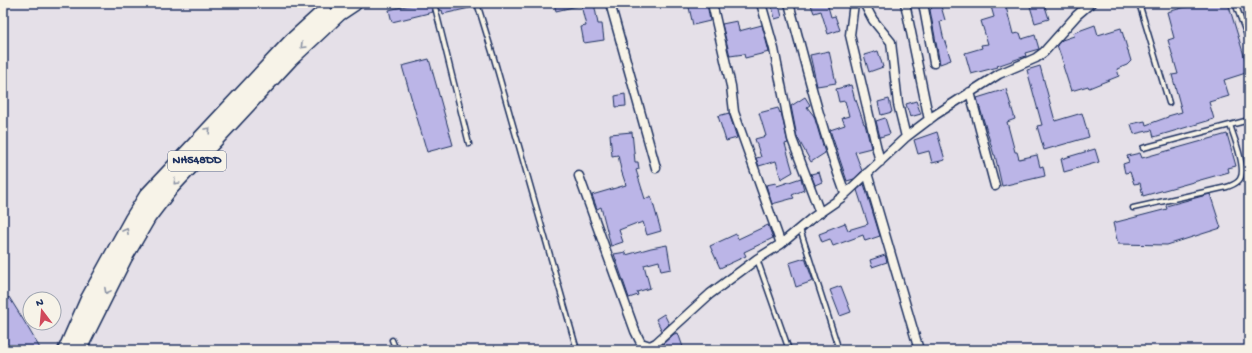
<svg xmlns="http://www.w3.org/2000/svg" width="1252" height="353" viewBox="0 0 1252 353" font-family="'Gochi Hand',sans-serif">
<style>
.building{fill:#bbb5e7;stroke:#1b2f5e}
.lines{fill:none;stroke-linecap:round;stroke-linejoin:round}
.lane-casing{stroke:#1b2f5e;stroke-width:7}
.street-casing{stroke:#1b2f5e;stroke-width:11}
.highway-casing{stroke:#1b2f5e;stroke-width:18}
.lane{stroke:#f7f3e8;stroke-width:4}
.street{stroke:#f7f3e8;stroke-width:8}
.highway{stroke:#f7f3e8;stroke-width:15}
.oneway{stroke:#8991a3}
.labels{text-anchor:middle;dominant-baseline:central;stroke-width:3.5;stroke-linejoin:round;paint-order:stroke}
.shield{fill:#f7f3e8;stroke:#5d6a87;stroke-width:1}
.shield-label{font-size:12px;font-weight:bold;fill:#1b2f5e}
</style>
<rect width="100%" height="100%" fill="#e5e0e8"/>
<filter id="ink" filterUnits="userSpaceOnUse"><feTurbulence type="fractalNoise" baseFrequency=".025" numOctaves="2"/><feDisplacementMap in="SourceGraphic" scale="8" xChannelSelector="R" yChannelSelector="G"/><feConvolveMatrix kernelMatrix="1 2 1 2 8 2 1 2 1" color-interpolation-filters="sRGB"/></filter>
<g filter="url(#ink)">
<path class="building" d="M418 3H431L433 12 392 22 389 10Z
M438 3H474V7L443 14 442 10 440 11Z
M554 3H577V6L556 11Z
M589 3H594L598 24H602L604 40 584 43 581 27 586 26 581 5Z
M688 3H707L710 21 693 25Z
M817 3H827L831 17 835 16 840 30 828 34 821 11 814 13 811 5Z
M929 3H940L945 20 940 22 943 36 951 60 940 64 930 10 932 8Z
M990 3H1005L1013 34 1020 33 1022 39 1035 35 1039 49 1025 53 1026 56 997 66 998 67 971 74 965 53 982 48 981 45 988 44 981 21 994 17Z
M1029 3H1044L1049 19 1035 23Z
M1201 3H1228L1249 72 1224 80 1229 96 1209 102 1214 119 1154 137 1152 130 1134 134 1131 124 1145 121 1146 125 1168 117V116L1182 112 1172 75 1178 74 1168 40 1174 38 1167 12Z
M779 5 782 17 775 19 772 6Z
M737 21 739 31 762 25 769 52 745 58 744 54 730 56 722 24Z
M1095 25 1098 35 1121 28 1131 61 1127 65 1117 69 1119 76 1089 88 1088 86 1071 91 1063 66 1064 65 1057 45 1062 40 1074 36 1073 33Z
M829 51 836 83 817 86 810 55Z
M878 51 883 67 869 72 864 55Z
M429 59 453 145 427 152 402 66Z
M1040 66 1055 121 1082 113 1089 137 1044 150 1037 126 1042 125 1027 70Z
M851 85 855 100H856L864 124H865L871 148 855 152 862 171 854 179 847 181 830 130 845 125 842 118 849 116 845 101 839 102 836 89Z
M1006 89 1015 119 1007 122 1015 152H1017L1019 159 1037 155 1040 167 1043 166 1045 176 1002 186 995 155H994L977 98Z
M625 94 626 106 616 107 615 96Z
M805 97 810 105 807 107 814 116 825 153 811 162 797 137 791 106Z
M889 99 892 112 881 115 878 102Z
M916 101 921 114 910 117 906 104Z
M778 108 780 113 781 112 788 143 785 144 793 172 781 179 776 161 759 166 756 158 761 157 755 139 766 136 759 113Z
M729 113 737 138 726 141 718 116Z
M885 118 890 134 880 137 876 121Z
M632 132 635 162H638L639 169 636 170 645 199 651 196 661 231 647 235 643 222 637 224V223L619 230 623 242 611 246 601 207 597 209 592 195 626 185 621 170 618 155 612 156 610 134Z
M937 132 945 160 932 163 929 151 918 154 914 140Z
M1227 134 1236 166 1228 168 1229 172 1143 196 1140 183 1134 184 1130 172 1125 173 1123 164 1129 162 1127 156 1140 153 1142 158Z
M1095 149 1099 162 1064 172 1061 159Z
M819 172 822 182 815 185 811 174Z
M801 178 804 190 792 195 794 198 772 204 766 185 776 183 777 186Z
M864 184 880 236 865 241 863 235 833 246 830 239 822 242 819 234 827 231V230L845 223 848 230 868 224 857 190Z
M1210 194 1221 228 1167 245 1118 244 1113 223 1167 209 1166 206Z
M768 225 773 238 744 252 746 256 720 268 710 246 736 234 738 239Z
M667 245 671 269 661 271 659 261 644 265 650 288 637 292 638 295 629 298 614 254 626 252V255L651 248Z
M885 255 887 262 872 267 870 260Z
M805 258 813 281 796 287 789 263Z
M841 286 851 312 840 316 830 290Z
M9 297 24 321 41 350H3V303Z
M664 314 669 324 662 331 656 319Z
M678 333 684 350H665L663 344 674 334Z"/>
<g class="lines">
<g class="lane-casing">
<path id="lane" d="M434 3 469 144
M477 3 493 55 577 350
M1139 3 1169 103
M1235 3 1249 41
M1143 148 1249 120
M1133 208 1227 187C1232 185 1237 184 1240 179 1247 169 1234 137 1230 125
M800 229 839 350
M757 259 789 350
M392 340 396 350"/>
</g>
<g class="street-casing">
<path id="street" d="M610 3 656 168
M712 3 731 86 734 112 781 244
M761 3 774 49 787 115 792 139 820 213
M789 3C806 67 822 131 845 193
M854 3 850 35 880 162
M864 3 873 20 891 42 898 104 906 137
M905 3 929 120
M923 3 934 63
M970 92 995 186
M867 173 919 350
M579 176 635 331 641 343 650 346 656 343 710 294 757 259 781 244 812 218 841 198 906 137 935 115 974 90 999 74 1036 58 1044 52 1077 15 1091 3"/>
</g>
<g class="highway-casing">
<path id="highway" d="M66 350 89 298 132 220 147 196 292 41 324 12
M78 350 124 258 148 217 171 187 290 59 339 13 354 3"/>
</g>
<use href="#lane" class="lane"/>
<use href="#street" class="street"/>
<use href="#highway" class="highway"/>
</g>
<defs><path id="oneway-chevron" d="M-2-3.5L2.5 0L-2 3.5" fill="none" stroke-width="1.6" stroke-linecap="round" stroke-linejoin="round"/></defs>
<g class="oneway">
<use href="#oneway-chevron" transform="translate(303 46) rotate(135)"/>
<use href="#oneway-chevron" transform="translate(208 130) rotate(-47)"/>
<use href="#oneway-chevron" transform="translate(176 182) rotate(134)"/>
<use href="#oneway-chevron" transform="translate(126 231) rotate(-61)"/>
<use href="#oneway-chevron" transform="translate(107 291) rotate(118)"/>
</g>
</g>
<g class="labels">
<rect class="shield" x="168" y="151" width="58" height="20" rx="3"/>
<g class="shield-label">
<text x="197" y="161">NH548DD</text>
</g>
</g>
<rect width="1252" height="353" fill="none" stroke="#f7f3e8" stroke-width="16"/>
<rect x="8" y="8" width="1236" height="337" fill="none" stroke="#1b2f5e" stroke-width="1.5" filter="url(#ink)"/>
<g transform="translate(42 311) rotate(344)"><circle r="19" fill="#f7f3e8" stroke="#9fa5b1"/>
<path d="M0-3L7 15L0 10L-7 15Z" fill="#d1495b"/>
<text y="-6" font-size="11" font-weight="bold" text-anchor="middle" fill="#1b2f5e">N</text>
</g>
</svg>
